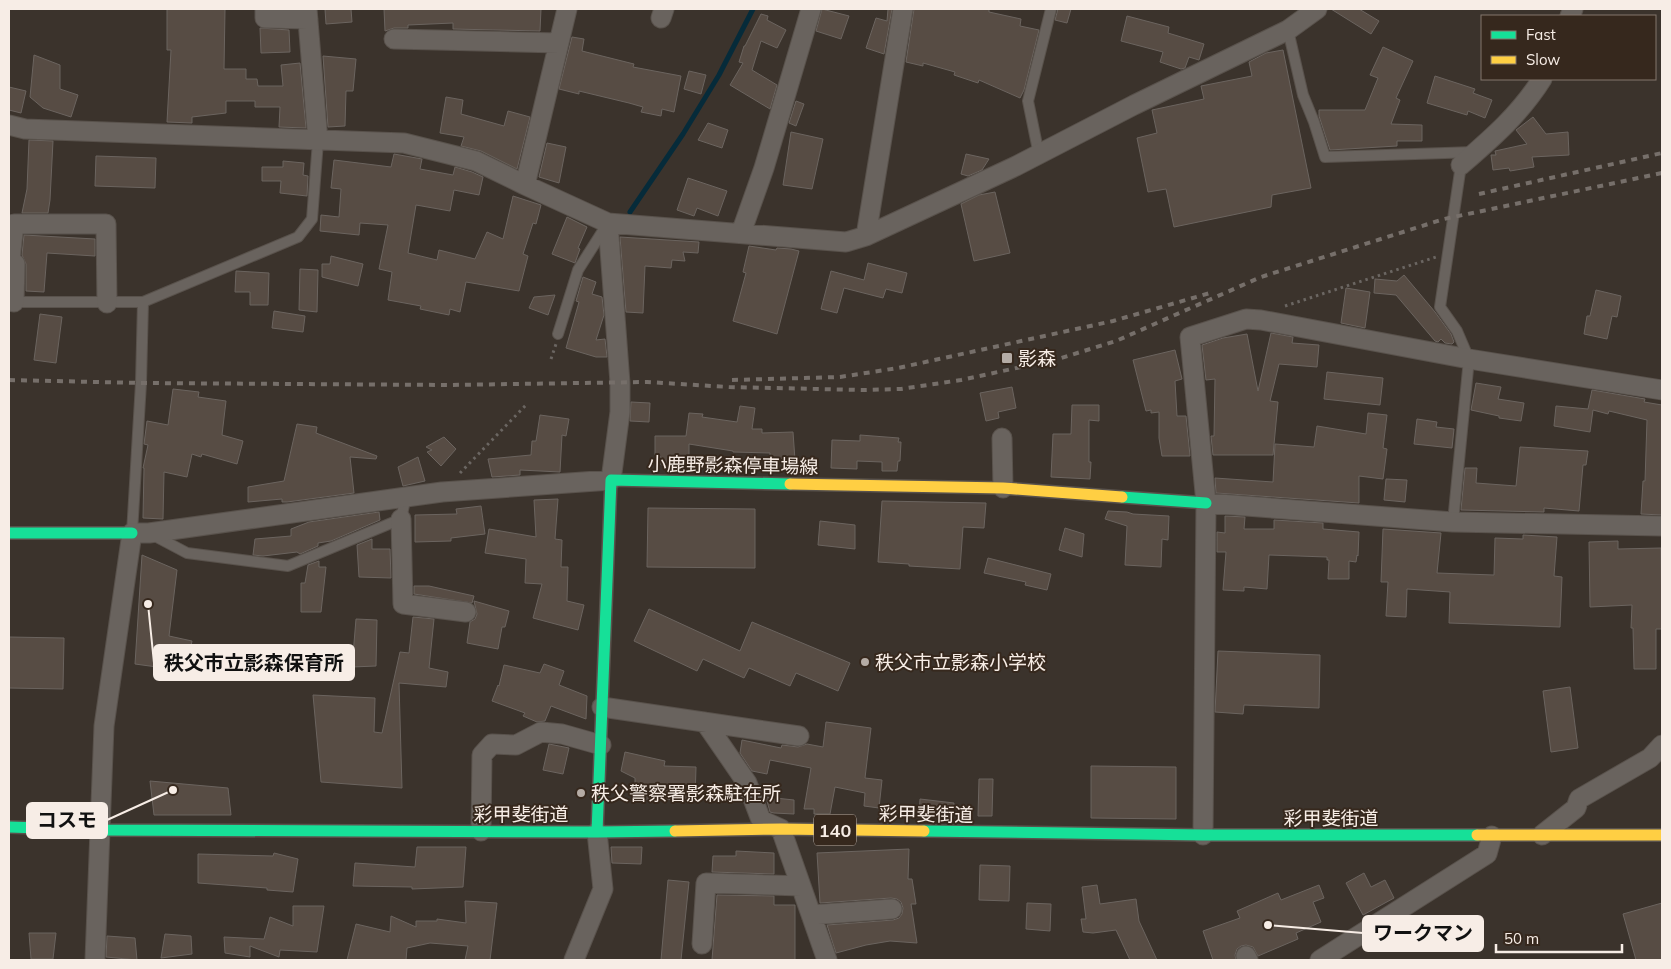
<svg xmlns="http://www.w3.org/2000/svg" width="1671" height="969" viewBox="0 0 1671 969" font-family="Mulish,'Noto Sans JP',sans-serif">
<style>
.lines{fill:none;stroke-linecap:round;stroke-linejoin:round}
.stream{stroke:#062b3a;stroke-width:5}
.building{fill:#574c44;stroke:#6b645f}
.lane-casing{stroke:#59524c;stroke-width:12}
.street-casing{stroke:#59524c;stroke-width:21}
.fast-casing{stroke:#59524c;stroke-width:14}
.slow-casing{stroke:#59524c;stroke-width:14}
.path{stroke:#6b6662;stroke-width:3;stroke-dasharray:2.5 4;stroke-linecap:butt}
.lane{stroke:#69635e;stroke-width:10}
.street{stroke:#69635e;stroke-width:19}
.fast{stroke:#16e098;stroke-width:11}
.slow{stroke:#ffcf43;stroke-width:11}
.rail{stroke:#766f6a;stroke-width:4;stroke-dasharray:6 6;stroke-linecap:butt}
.poi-dot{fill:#b5aca5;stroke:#36281d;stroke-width:2}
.labels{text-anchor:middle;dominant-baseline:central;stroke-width:4;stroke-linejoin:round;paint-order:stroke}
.shield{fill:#36281d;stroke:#bdb2aa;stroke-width:1}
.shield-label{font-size:18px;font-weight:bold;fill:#f7ede6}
.poi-label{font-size:19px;fill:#f7ede6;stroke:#36281d;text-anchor:start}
.street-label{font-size:19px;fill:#f7ede6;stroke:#36281d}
.leader{fill:none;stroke:#f7ede6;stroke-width:2}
.callout-dot{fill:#f7ede6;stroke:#36281d;stroke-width:2}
.callout{fill:#f7ede6;stroke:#f7ede6;stroke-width:2}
.callout-label{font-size:20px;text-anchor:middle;font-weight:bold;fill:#111}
</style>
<rect width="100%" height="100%" fill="#3b332c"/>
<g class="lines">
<path class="stream" d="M630 212 683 134 719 75 753 9"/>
</g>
<path class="building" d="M167 9H225L224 69H246V79H257L258 86H283L281 65 300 63 306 128 279 127 280 107H255V101H226V113L192 117V123L167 122 171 50H167Z
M325 9H351L352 22 326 24Z
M384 9H541L540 31 453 29V23L408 25V28H394L385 31Z
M822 9 849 16 841 39 816 31Z
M888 9H892L884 54 866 48 876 18 887 21Z
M914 9H989V12L1021 19 1020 26 1039 30 1024 90 1020 98 979 80 978 83 954 75 955 72 923 63V66L906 62Z
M1058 9H1071L1067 23 1055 20Z
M1331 9H1359L1379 21 1371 34Z
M761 14 768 16 767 20 786 30 777 48 761 41 752 70 777 85 770 109 730 85 743 63 739 62 744 46H745Z
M1127 16 1169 27 1168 33 1204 44 1199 60 1189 57 1185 68 1181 69 1160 62 1163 52 1121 41Z
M260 28 289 30 290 52 261 53Z
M572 37 584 39 582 51 634 64 633 67 681 76 674 112 662 109 661 116 641 112 643 107 629 103 579 91V94L559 89Z
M1383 47 1413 61 1396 98 1400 100 1391 124 1422 125V141H1397V146L1330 150 1319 116V110H1365L1378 78 1370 75Z
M1283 50 1311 188 1272 195 1271 207 1174 227 1166 189 1148 192 1137 138 1157 133 1152 110 1204 99 1201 86 1252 76 1249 62 1266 53Z
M34 55 60 65V89L78 95 71 117 43 108 30 97Z
M323 56 356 59 353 91H346L345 126 328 127Z
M689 71 706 75 701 94 684 89Z
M1435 76 1475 89 1473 93 1492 100 1485 118 1468 111 1467 115 1427 103Z
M9 87 26 91 21 113 9 110Z
M446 97 463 100 461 114 504 126 508 111 530 117 517 169 481 151 461 146 464 137 440 133Z
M796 101 804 104 796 126 789 123Z
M1533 117 1546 134 1568 132 1569 155 1532 157 1534 167 1510 171 1509 168 1493 170 1491 155H1496L1495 151 1527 144 1516 130Z
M708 123 728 130 722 148 698 140Z
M791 132 823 139 812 189 783 185Z
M29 140 53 141 50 200 48 213H22L27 189Z
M547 143 566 147 559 183 539 177Z
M394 154 422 159 420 169 453 175 455 167 472 172 483 177 479 195 454 190 450 211 416 205 408 253 437 260 439 250 475 259 487 232 503 239 513 196 541 205 536 224 533 223 523 254 528 256 519 291 466 282 460 312 450 309 449 315 420 309 421 306 388 300 392 272 379 269 388 225 360 223 359 235 320 231 321 215 339 217 341 189 331 188 334 160 391 167Z
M966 154 989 159 982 170 968 176 961 174Z
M96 156 156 158 155 188 95 186Z
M283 161 304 163 303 175 308 176 307 196 280 193 281 181H262V167H283Z
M688 178 727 191 718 216 697 208 694 216 677 210Z
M995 192 1010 253 974 261 961 204 979 195Z
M567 217 587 227 578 248 580 249 575 263 552 254Z
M24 235 95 239V256L47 253 44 292 26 291V264L22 255Z
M620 237 699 242 698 253 683 252 685 261 672 260 671 268 645 266 643 313 626 312Z
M749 246 776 250 777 248 791 249 799 251 777 334 733 321 746 273 743 272Z
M331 256 363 264 358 286 322 277V264H330Z
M868 263 907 273 902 293 886 289 883 298 844 288 837 313 821 309 831 271 864 280Z
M300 269 318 270 317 312 299 310Z
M236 271 269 273 268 305H250V292H235Z
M1404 275 1435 312 1451 334 1454 342 1452 344 1445 343 1441 339 1438 342 1435 341 1396 295 1374 293 1375 279 1397 281Z
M583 277 596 282 592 294 602 297 604 315 596 340 605 339 607 357H596L566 348 579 302 576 301Z
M1346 288 1370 292 1365 328 1341 323Z
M1596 290 1621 296 1617 317 1612 316 1607 339 1584 334 1587 316H1590Z
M555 295 548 315 529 308 534 297Z
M274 311 305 316 303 332 272 328Z
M40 314 62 317 56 363 34 360Z
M1271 333 1293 337 1292 343 1319 345 1317 367 1279 364 1270 401 1278 402 1273 455H1213L1211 436H1214L1215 379 1206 380 1202 345 1223 338 1247 334 1258 391Z
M1175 350 1182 379 1175 381 1177 416H1186L1190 456H1162L1159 438V412L1151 413V410L1146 411 1133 360Z
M1327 372 1383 378 1380 405 1324 399Z
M1476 383 1501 387 1498 399 1524 403 1521 421 1499 418V416L1471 410Z
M1012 387 1016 408 998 412 999 418 986 421 980 393Z
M173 389 199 392 198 397 226 401 222 435 243 441 237 464 202 454 201 457 192 454 187 477 164 472 163 519 143 518 144 468H143L148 445 144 444 147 421 168 425Z
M1592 390 1645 399 1644 402 1662 405V515L1641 514 1643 481H1645L1647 420 1609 411 1608 414 1593 410 1590 432 1554 426 1556 406 1588 409Z
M631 402 650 403 649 422 630 421Z
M1072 405H1099V421L1089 420V462H1091L1090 479 1051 477 1053 434H1071Z
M740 406 755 408 752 429H762V433L793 432 795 460 770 461V453L733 452V451L689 444V465H661V457L655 455V436H686L689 413 703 414 702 417 737 422Z
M1368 413 1387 415 1383 448 1387 449 1383 479 1359 476V503L1216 493 1215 478 1273 482 1275 444 1314 447 1317 426 1366 434Z
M540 415 569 419 566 436 562 435 560 472 520 470V475L492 477 488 459 531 455 532 441H536Z
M1417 419 1437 422 1436 427 1454 429 1452 448 1414 444Z
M297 424 317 427 316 433 377 456 376 459 350 457 354 493 287 502H282V499L248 502V487L284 481Z
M860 435 899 438 898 442H901L900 461H898L897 471H882V462L857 461V469L831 468 832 440 860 441Z
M444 437 456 449 441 466 427 452 432 450 426 447Z
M1520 447 1588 451 1586 465H1583L1579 511 1544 508V512L1461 510 1465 468H1477L1476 483 1516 486Z
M418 457 425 481 403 486 398 467Z
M1386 479 1407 480 1405 502 1384 500Z
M558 499 555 539 562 540 561 567H568L567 601 584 605 578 630 533 618 542 584 525 583 526 559 485 553 489 529 536 537 534 500Z
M882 501 986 503 984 528 963 527 960 569 909 566V564L878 562Z
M481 506 485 534 451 538V541L415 542V515L457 514 456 509Z
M648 508 755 509V568L647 567Z
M1108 511 1127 512 1133 514 1169 516 1168 540 1162 539 1161 567 1125 565 1127 526 1105 519Z
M379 512 380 520 331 541 318 543V546L300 554 297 552 263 556 253 555 255 539 291 536V529L309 522Z
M1225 516 1245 517 1244 529H1274V520L1323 523V529L1359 532 1358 556 1357 555 1356 562 1349 561V579H1328L1329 560H1327V557L1269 555 1267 589 1244 587V591L1223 590 1226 552H1217V532L1225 533Z
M820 521 855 525V549L818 545Z
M1065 528 1084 534 1082 557 1059 550Z
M1383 529 1441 533 1437 573 1494 575 1495 538 1523 539V535L1557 537 1554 576 1562 577 1560 627 1449 623 1450 592 1407 589 1406 617 1386 616 1388 582H1381Z
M372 539V549H390L391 578 359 577 357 545Z
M1618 541V549L1661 548 1662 629H1656V669H1634L1633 628H1631L1632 605 1590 607 1589 542Z
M142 555 177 570 169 636 192 641 186 671 135 664Z
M988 558 1051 574 1047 590 1025 585 1026 582 984 573Z
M319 561V567H326L321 612H301V583H305L308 565Z
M414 586H429L474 596 472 603 414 594Z
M474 601 509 611 505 627H502L498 649 467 643 470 622 475 619 477 614Z
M649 609 740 651 752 622 850 663 838 691 796 673 790 686 749 668 744 678 703 659 697 671 634 641Z
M413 617 434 619 429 668 448 672 446 687 399 683 402 788 321 782 313 695 375 698 374 732 382 733 400 652 409 653Z
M356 619 377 620 376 666 352 667Z
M9 637 64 638 63 689 9 688Z
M1218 651 1320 655 1319 708 1244 705 1243 714 1215 712Z
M544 664 564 671 559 685 587 696 586 719 551 706 545 721 537 722 523 716 525 713 492 701 498 685 499 686 504 665 540 673Z
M1570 687 1578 748 1551 752 1543 691Z
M826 722 871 728 865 778 882 780 879 808 864 806 865 793 835 787 830 814H814V809H804L811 768 770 760 767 774 752 771 740 753 742 740 781 748 782 745 798 747 807 744 823 747Z
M549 744 569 748 563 774 543 770Z
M625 752 665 761 664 766 696 767 695 800 635 799V778L621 771Z
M1091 766 1176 767V819L1091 818Z
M979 779H993L992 816H978Z
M150 781 228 788 231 815H154Z
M766 797 794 800V814L774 813 770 812Z
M920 799 954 803 952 816 919 815Z
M417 847H466L463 887 412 889V887L353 886 355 863 415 867Z
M611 847H642L641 864 612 863Z
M909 849 908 879H912L916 904H911L917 943 890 941 866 945 836 953 827 925 893 920 899 918 902 914 903 908 901 902 897 899 891 898 820 903 817 853Z
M736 851 774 853V874L712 872 713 856H736Z
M274 853 298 859 293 892 267 890V888L198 883V854L273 856Z
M980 865 1010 866 1009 901 979 900Z
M1364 873 1371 887 1385 880 1394 898 1363 915 1346 883Z
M668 880 689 882 681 960H661Z
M1097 885 1100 904 1136 899 1139 921 1157 960H1130L1116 930 1093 933 1083 932 1081 919H1086L1082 887Z
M1319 885 1324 898 1313 902 1321 922 1296 933 1298 939 1258 956 1253 947 1246 945 1241 946 1237 949 1235 955 1236 960H1213L1203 931 1240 918 1237 911 1278 893 1281 900Z
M717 895 774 896V905H795V960H712Z
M465 901 497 903 490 960H465L468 946 430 943 407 948 406 960H347L356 924 390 932 391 916 416 927V921H437V919L466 923Z
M1027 903 1051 904 1050 931 1026 929Z
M1662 903V960H1636L1623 914Z
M293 906H324L317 952 280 950 279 957 250 946V957L225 953 224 937 264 939 270 917 293 926Z
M29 933H56L53 959H31Z
M165 934 191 936 192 954 161 958Z
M107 936 135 938 137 960 106 957Z"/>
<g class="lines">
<g class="lane-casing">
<path id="lane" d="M1288 30 1303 95 1314 122 1325 157 1475 152
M1039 155 1028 101 1051 9
M10 302H143L298 237 312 219 318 141
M558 334 578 270 606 226
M1453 522 1469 359 1457 331 1440 307 1461 165
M132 533 141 383 143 302
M153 535 187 553 288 566 401 519 406 496"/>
</g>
<g class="street-casing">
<path id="street" d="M265 9V18L308 19
M307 9 318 141
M1570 16 1573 9
M661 18 664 9
M394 39 559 43
M9 125 25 129 404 143 476 161 525 185 608 223 846 242 866 236 1016 166 1134 105 1288 30 1317 9
M1461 165C1492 138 1520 114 1542 79
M525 185 567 9
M741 233 764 168 811 9
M866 236 903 9
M14 302 15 264 10 260 14 224H106L107 303
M1002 438 1003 488
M1206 503 1453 522 1662 526
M401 519 403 604 466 612
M602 707 799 736
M705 722 747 783 761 820 781 829 827 960
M481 831 482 755 492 744 516 745 541 732 562 734 601 745
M1203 835 1206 503 1190 337 1246 319 1261 320 1469 359 1662 390
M1542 835 1576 808 1579 799 1650 758 1662 745
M811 915 892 909
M702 944 706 883 801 886
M1246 956 1248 960
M95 960 104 726 132 533H149L442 492 611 480 620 412V383L608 223
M574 960 603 889 597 832
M1320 960 1487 854 1492 836"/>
</g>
<g class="fast-casing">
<path id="fast" d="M1122 497 1206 503
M9 533H132
M9 827 101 830 597 832 675 831
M924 831 1203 835H1477
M597 832 611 480 790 484"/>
</g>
<g class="slow-casing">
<path id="slow" d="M790 484 1003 488 1122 497
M675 831 781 829 924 831
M1477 835H1662"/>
</g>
<path class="path" d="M1285 306 1436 257
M551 359 556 344
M460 473 526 405"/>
<use href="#lane" class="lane"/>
<use href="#street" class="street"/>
<use href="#fast" class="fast"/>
<use href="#slow" class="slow"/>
<path class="rail" d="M1479 194 1662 153
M9 380 141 383 449 385 647 382 729 387 863 390 901 389 961 380 1058 359 1116 341 1261 277 1444 219 1662 173
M732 380 840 377 898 368 1113 321 1210 293"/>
</g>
<g class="poi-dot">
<rect x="1001" y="352" width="12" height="12" rx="2.5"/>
<circle cx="865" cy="662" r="5"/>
<circle cx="581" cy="793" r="5"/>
</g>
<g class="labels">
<rect class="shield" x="814" y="814.5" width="42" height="31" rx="4"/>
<g class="shield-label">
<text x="835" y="830">140</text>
</g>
<g class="poi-label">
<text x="1018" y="358">影森</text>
<text x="875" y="662">秩父市立影森小学校</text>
<text x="591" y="793">秩父警察署影森駐在所</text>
</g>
<g class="street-label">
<text transform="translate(733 465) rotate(1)">小鹿野影森停車場線</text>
<text x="521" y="814">彩甲斐街道</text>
<text transform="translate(926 814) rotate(1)">彩甲斐街道</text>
<text x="1331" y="818">彩甲斐街道</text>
</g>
</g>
<path class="leader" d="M148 604L154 663M173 790L107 820M1268 925L1363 933"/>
<g class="callout-dot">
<circle cx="148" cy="604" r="5"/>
<circle cx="173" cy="790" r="5"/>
<circle cx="1268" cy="925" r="5"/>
</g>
<g class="callout">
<rect x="154" y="645" width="200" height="35" rx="5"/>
<rect x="27" y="803" width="80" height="35" rx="5"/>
<rect x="1363" y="916" width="120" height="35" rx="5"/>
</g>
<g class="callout-label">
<text x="254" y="670">秩父市立影森保育所</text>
<text x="67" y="827">コスモ</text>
<text x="1423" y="940">ワークマン</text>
</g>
<rect width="1671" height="969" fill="none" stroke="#f7ede6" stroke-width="20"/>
<rect x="1481" y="15" width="175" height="65" fill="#36281d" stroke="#83776d"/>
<rect x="1491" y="31" width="25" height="8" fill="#16e098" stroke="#83776d"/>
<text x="1526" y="40" font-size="15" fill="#f7ede6">Fast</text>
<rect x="1491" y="56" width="25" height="8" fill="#ffcf43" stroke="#83776d"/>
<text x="1526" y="65" font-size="15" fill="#f7ede6">Slow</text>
<path d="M1496 944v8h126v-8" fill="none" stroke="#f7ede6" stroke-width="2.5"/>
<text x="1504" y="944" font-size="15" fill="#f7ede6" stroke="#36281d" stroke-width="4" paint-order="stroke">50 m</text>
</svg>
